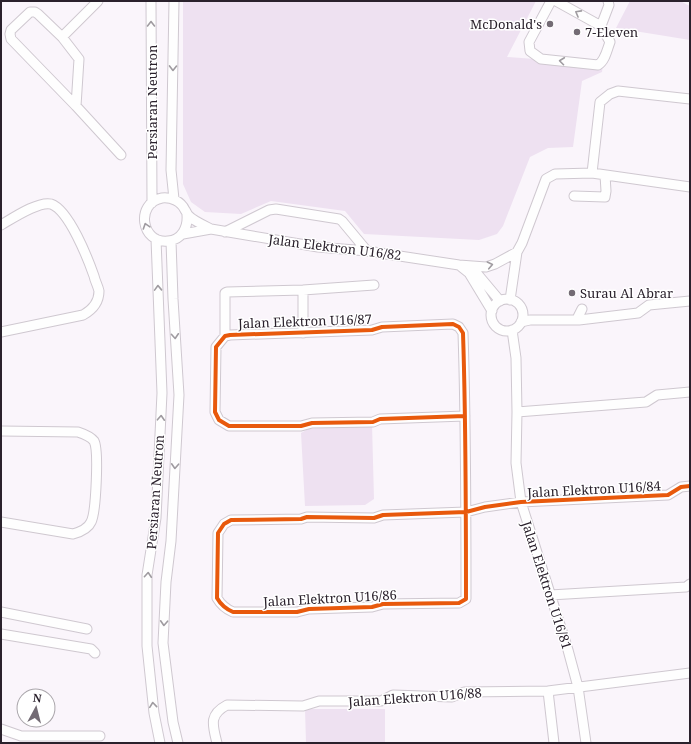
<svg xmlns="http://www.w3.org/2000/svg" width="691" height="744" viewBox="0 0 691 744" font-family="'Noto Serif',serif">
<style>
.green{fill:#eee1f1}
.lines{fill:none;stroke-linecap:round;stroke-linejoin:round}
.minor-casing{stroke:#cfc8d0;stroke-width:11}
.minor{stroke:#fefefe;stroke-width:9}
.cycleway-casing{stroke:#fff;stroke-width:6}
.cycleway{stroke:#e8590c;stroke-width:4}
.oneway{stroke:#9f9ba0}
.poi-dot{fill:#736b74;stroke:#fff;stroke-width:1.5}
.labels{text-anchor:middle;dominant-baseline:central;stroke-width:3;stroke-linejoin:round;paint-order:stroke}
.poi-label{font-size:13px;fill:#2a212c;stroke:#fff;text-anchor:start}
.street-label{font-size:13px;fill:#2a212c;stroke:#fff}
</style>
<rect width="100%" height="100%" fill="#faf5fb"/>
<path class="green" d="M183 1H536L507 57 603 64 602 72 582 81 573 147 548 148 530 157 503 226 497 234 479 240 364 234 345 211 271 201 241 214 205 212 191 202 183 184Z
M630 1H680L690 6V40L616 28Z
M372 424 374 499 365 505 305 506 301 433 308 429Z
M305 709H385V743H306Z"/>
<g class="lines">
<g class="minor-casing">
<path id="minor" d="M151 1 152 203
M551 1 529 42 530 51 541 59 598 65C605 61 607 50 610 42L601 26 609 5 608 1
M556 1 601 26
M62 37 98 1
M76 106 79 59 62 37 38 14 35 12H30L11 30 10 34 11 39 76 106 121 155
M592 173 600 102 610 94 618 91 690 99
M574 196 605 197 606 191 605 175
M174 199 171 170 174 1
M187 215C188 227 182 240 168 241 141 244 135 203 162 198 171 197 181 201 185 210 186 211 187 214 188 215 192 220 205 226 211 229
M1 225C13 218 38 201 51 204 69 210 88 259 94 276 95 281 98 286 99 291 99 302 92 310 83 315L1 332
M225 232 269 210 276 209 339 219 342 221 367 251
M183 234 211 229 318 247 367 251 459 265 486 267 495 264 517 252
M156 239 162 393 156 518 147 575V646L154 713 160 743
M171 241 173 299 179 395 171 541 166 582 163 643 173 722 178 743
M459 265 469 273 492 311
M470 268 474 270 500 301
M303 290V333
M491 315a16 16 0 1 1 32 0a16 16 0 1 1-32 0Z
M510 300 517 252 522 243 546 179 555 174 592 173 690 187
M579 320 578 317 582 309
M521 322 530 320H579L638 313 649 305 690 301
M512 330 516 358 517 412 516 463 521 502 568 650 578 687 586 743
M225 336V293L227 292 303 290 374 285
M517 412 646 402 657 395 690 392
M465 416 380 419 373 422 312 423 301 426H229L219 420 215 412 216 347 225 336 230 335 372 330 382 327 453 324 459 327 463 333C466 422 466 510 466 599L459 603 383 604 372 607 309 609 297 612H233C226 609 221 605 217 598L218 533 224 524 231 520 301 519 307 517 374 518 383 515 466 512 485 507 521 502 668 495 681 487 690 486
M1 431 78 432C84 434 90 436 94 441 99 450 96 513 91 522 88 529 80 532 73 534L1 522
M550 595 686 587 690 584
M1 612 87 629
M1 634 91 649 95 653
M548 691 554 743
M1 729 21 736H100
M217 743C213 726 208 715 227 705L303 706 319 701H381L393 695 452 697 464 692 548 691 690 673"/>
</g>
<use href="#minor" class="minor"/>
<g class="cycleway-casing">
<path id="cycleway" d="M465 416 380 419 373 422 312 423 301 426H229L219 420 215 412 216 347 225 336 230 335 372 330 382 327 453 324 459 327 463 333C466 422 466 510 466 599L459 603 383 604 372 607 309 609 297 612H233C226 609 221 605 217 598L218 533 224 524 231 520 301 519 307 517 374 518 383 515 466 512 485 507 521 502 668 495 681 487 690 486"/>
</g>
<use href="#cycleway" class="cycleway"/>
</g>
<defs><path id="oneway-chevron" d="M-2-3.5L2.5 0L-2 3.5" fill="none" stroke-width="1.6" stroke-linecap="round" stroke-linejoin="round"/></defs>
<g class="oneway">
<use href="#oneway-chevron" transform="translate(578 13) rotate(-151)"/>
<use href="#oneway-chevron" transform="translate(151 24) rotate(-90)"/>
<use href="#oneway-chevron" transform="translate(562 61) rotate(-173)"/>
<use href="#oneway-chevron" transform="translate(173 68) rotate(91)"/>
<use href="#oneway-chevron" transform="translate(146 226) rotate(-108)"/>
<use href="#oneway-chevron" transform="translate(490 265) rotate(-12)"/>
<use href="#oneway-chevron" transform="translate(158 288) rotate(-92)"/>
<use href="#oneway-chevron" transform="translate(175 336) rotate(86)"/>
<use href="#oneway-chevron" transform="translate(161 418) rotate(-87)"/>
<use href="#oneway-chevron" transform="translate(175 466) rotate(93)"/>
<use href="#oneway-chevron" transform="translate(148 575) rotate(-86)"/>
<use href="#oneway-chevron" transform="translate(164 623) rotate(93)"/>
<use href="#oneway-chevron" transform="translate(153 705) rotate(-96)"/>
</g>
<g class="poi-dot">
<circle cx="550" cy="24" r="4"/>
<circle cx="577" cy="32" r="4"/>
<circle cx="572" cy="293" r="4"/>
</g>
<g class="labels">
<g class="poi-label">
<text x="542" y="24" text-anchor="end">McDonald's</text>
<text x="585" y="32">7-Eleven</text>
<text x="580" y="293">Surau Al Abrar</text>
</g>
<g class="street-label">
<text transform="translate(152 102) rotate(-90)">Persiaran Neutron</text>
<text transform="translate(335 247) rotate(7)">Jalan Elektron U16/82</text>
<text transform="translate(305 321) rotate(-2)">Jalan Elektron U16/87</text>
<text transform="translate(594 489) rotate(-3)">Jalan Elektron U16/84</text>
<text transform="translate(155 492) rotate(-86)">Persiaran Neutron</text>
<text transform="translate(547 585) rotate(72)">Jalan Elektron U16/81</text>
<text transform="translate(330 598) rotate(-3)">Jalan Elektron U16/86</text>
<text transform="translate(415 697) rotate(-4)">Jalan Elektron U16/88</text>
</g>
</g>
<rect width="691" height="744" fill="none" stroke="#2a212c" stroke-width="4"/>
<g transform="translate(36 708) rotate(7)"><circle r="19" fill="#ffffff" stroke="#aaa6ab"/>
<path d="M0-3L7 15L0 10L-7 15Z" fill="#736b74"/>
<text y="-6" font-size="11" font-weight="bold" text-anchor="middle" fill="#2a212c">N</text>
</g>
</svg>
